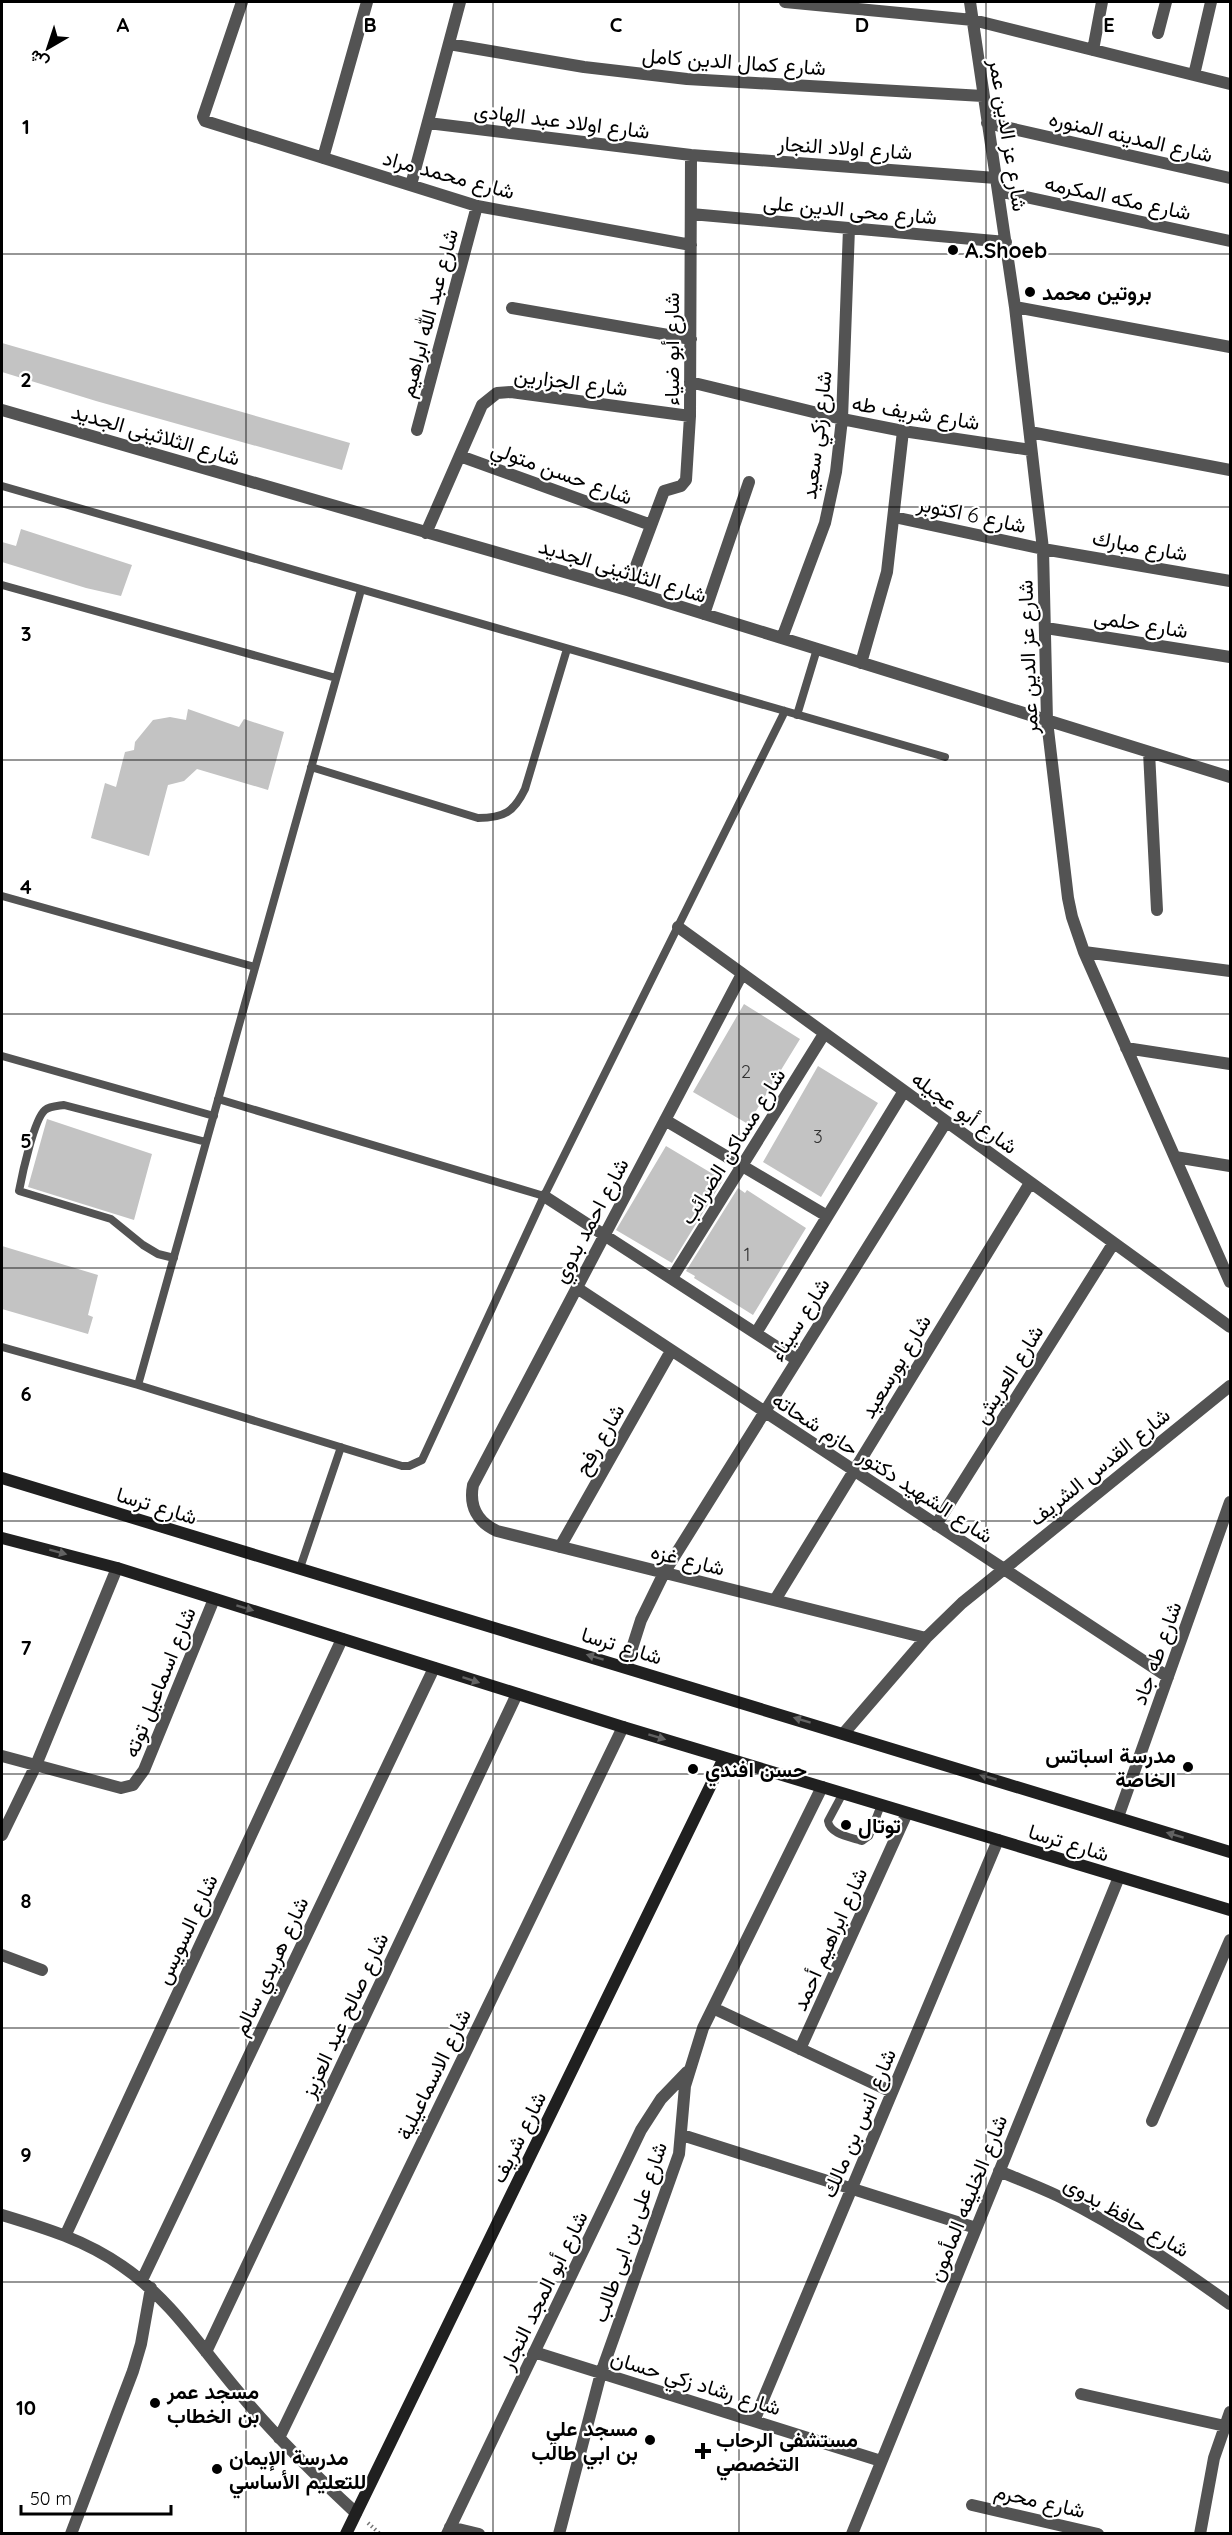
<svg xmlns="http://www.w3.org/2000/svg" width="1232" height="2535" viewBox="0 0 1232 2535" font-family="Quicksand,Vazirmatn,sans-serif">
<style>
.building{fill:#c3c3c3}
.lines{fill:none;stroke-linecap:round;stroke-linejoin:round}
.path{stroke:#757575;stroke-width:4;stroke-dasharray:1.5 3;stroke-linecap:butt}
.lane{stroke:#535353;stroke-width:8}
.street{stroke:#535353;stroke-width:12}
.secondary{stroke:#202020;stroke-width:12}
.oneway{fill:#636363}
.grid{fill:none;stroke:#000;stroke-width:1.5;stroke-opacity:0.55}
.poi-dot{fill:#000;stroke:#fff;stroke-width:2}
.labels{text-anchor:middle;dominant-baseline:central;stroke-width:4.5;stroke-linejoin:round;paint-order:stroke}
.number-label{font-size:18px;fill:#313131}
.street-label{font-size:21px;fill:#000;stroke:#fff}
.poi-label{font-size:21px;font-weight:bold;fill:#000;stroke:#fff;text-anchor:start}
.grid-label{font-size:20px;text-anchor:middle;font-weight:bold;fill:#000;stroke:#fff;stroke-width:4.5;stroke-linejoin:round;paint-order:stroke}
</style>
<rect width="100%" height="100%" fill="#fff"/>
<path class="building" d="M2 343 350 443 342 470 96 401 2 372Z
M21 529 132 565 121 596 86 588 2 562V542L16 546Z
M188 709 239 727 244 719 284 732 268 790 197 769 184 781 168 785 149 856 91 838 105 783 116 787 125 752 134 750 135 742 153 720 170 717 186 720Z
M744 1004 800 1039 748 1124 693 1092Z
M818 1066 878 1103 821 1197 763 1162Z
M47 1119 152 1154 134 1220 28 1187Z
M666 1146 723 1180 672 1263 616 1230Z
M738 1188 745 1193 747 1190 806 1228 753 1315 694 1278 695 1276 686 1271Z
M2 1246 98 1275 88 1315 93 1317 88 1334 2 1309Z"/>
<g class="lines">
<path class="path" d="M368 2523 380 2534"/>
<path class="lane" d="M2 486 945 757
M2 585 336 678
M797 715 817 649
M311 767 478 818C504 818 514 812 525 789L567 649
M2 896 255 967
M2 1056 214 1116
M218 1099 544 1196
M174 1258 158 1254 143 1245 111 1219 19 1191C22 1175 34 1119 45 1110 50 1106 58 1106 64 1105L206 1142
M2 1347 138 1385 402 1466H409L422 1460 544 1196 785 711
M138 1385 361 590
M300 1568 341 1447
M843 1793 828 1821C830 1835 851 1837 862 1841L869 1836 881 1805"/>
<path class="street" d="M242 2 203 117 205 121 477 206 691 245
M785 2 973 20 1230 84
M970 2 1015 307 1043 549 1047 721 1068 898 1072 917 1084 952 1230 1282
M1158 33 1166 2
M449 44 584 67 687 79 983 96
M1093 50 1102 2
M1194 75 1211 2
M428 123 691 155 996 178
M987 123 1230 178
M323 158 367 2
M411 185 460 2
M998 191 1230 241
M691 214 1006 242
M1015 307 1230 347
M512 308 691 339
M690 382 842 419 903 431 1031 450
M2 410 627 590 1230 777
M417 430 477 206
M1030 432 1230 470
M460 456 651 525
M894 517 1043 549 1230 581
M426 533 482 405 497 393 511 392 690 416
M627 590 664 491 681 486 686 480 690 416 691 155
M704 614 749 482
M1046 628 1230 657
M782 638 825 523 836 472 842 419 849 228
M861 663 887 572 903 431
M1149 752 1157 910
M678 927 1230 1327
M1084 952 1230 971
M742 974 473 1485C469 1506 477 1522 497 1531L926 1638
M1126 1048 1230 1064
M665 1120 827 1216
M1175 1157 1230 1166
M544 1196 797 1360
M672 1278 824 1034
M577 1288 1168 1677
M756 1333 904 1091
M936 1525 1113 1244
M560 1547 671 1351
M775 1600 1030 1183
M626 1667 641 1620 664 1573 946 1122
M844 1733 926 1638 962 1603 1230 1386
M2 1756 121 1788 133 1785 144 1770 214 1599
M1118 1817 1230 1502
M2 1835 36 1765 117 1568
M2 1955 42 1970
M713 2008 892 2092
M800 2049 907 1813
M1152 2121 1230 1940
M682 2135 976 2228
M999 2171C1020 2180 1042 2188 1062 2198 1122 2228 1177 2266 1230 2304
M2 2215C45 2228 85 2240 122 2266 172 2300 203 2351 242 2396 277 2438 316 2476 356 2513
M66 2234 342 1639
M142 2280 434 1668
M206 2352 517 1694
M534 2352 881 2461
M1081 2394 1225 2426
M754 2421 998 1840
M279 2438 623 1727
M972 2505 1098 2534
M450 2527 479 2534
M71 2534 133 2371 141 2344 151 2288
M447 2534 641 2130 661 2099 687 2072
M559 2534 601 2373 679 2154 685 2086 703 2028 822 1787
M852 2534 1119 1877
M1200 2534 1214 2458 1230 2412"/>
<path class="secondary" d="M2 1478 1230 1852
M2 1538 117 1568 623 1727 1230 1910
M346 2534 724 1758"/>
</g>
<defs><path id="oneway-solid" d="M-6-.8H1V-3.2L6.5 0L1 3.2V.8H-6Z" transform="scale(1.5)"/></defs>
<g class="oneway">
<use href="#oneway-solid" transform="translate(58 1552) rotate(15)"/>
<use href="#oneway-solid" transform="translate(245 1608) rotate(17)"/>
<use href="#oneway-solid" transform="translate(595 1657) rotate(-163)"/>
<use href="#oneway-solid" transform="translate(471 1680) rotate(18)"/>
<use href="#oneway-solid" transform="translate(802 1720) rotate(-163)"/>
<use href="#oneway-solid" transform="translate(657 1737) rotate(17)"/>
<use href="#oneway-solid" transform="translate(988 1777) rotate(-163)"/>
<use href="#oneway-solid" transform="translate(1175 1835) rotate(-163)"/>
</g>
<path class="grid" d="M246 2V2534M493 2V2534M739 2V2534M986 2V2534M2 254H1230M2 507H1230M2 760H1230M2 1014H1230M2 1268H1230M2 1521H1230M2 1774H1230M2 2028H1230M2 2282H1230"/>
<g class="poi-dot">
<circle cx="953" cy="250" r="6"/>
<circle cx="1030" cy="292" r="6"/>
<circle cx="1188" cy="1767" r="6"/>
<circle cx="693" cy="1769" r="6"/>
<circle cx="846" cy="1825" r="6"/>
<circle cx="155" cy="2403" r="6"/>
<circle cx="650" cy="2440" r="6"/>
<path d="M700 2442h6v6h6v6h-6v6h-6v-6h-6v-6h6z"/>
<circle cx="217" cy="2469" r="6"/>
</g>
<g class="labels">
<g class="number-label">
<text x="746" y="1071">2</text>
<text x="818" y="1136">3</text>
<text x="747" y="1254">1</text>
</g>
<g class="street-label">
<text transform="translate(734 61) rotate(4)">شارع كمال الدين كامل</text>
<text transform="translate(562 120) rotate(7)">شارع اولاد عبد الهادى</text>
<text transform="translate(1009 135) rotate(81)">شارع عز الدين عمر</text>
<text transform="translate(1131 136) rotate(13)">شارع المدينه المنوره</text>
<text transform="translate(845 147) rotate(4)">شارع اولاد النجار</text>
<text transform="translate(449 174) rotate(15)">شارع محمد مراد</text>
<text transform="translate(1118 197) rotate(12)">شارع مكه المكرمه</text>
<text transform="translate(850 209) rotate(5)">شارع محى الدين على</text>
<text transform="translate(428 313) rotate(-75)">شارع عبد الله ابراهيم</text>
<text transform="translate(671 349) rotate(-90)">شارع أبو ضياء</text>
<text transform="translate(571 381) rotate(7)">شارع الجزارين</text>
<text transform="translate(916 412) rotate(9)">شارع شريف طه</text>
<text transform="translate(156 434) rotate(16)">شارع الثلاثينى الجديد</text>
<text transform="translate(816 435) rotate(-83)">شارع زكي سعيد</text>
<text transform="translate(562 472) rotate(20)">شارع حسن متولي</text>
<text transform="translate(972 514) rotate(12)">شارع 6 اكتوبر</text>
<text transform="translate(1140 545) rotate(10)">شارع مبارك</text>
<text transform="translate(623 570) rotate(17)">شارع الثلاثينى الجديد</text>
<text transform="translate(1141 623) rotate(9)">شارع حلمى</text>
<text transform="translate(1027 657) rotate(-92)">شارع عز الدين عمر</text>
<text transform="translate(965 1112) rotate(36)">شارع أبو عجيله</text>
<text transform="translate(732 1146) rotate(-58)">شارع مساكن الضرائب</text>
<text transform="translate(590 1220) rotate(-62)">شارع احمد بدوي</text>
<text transform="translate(799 1319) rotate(-58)">شارع سيناء</text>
<text transform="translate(895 1366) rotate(-59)">شارع بورسعيد</text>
<text transform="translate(1008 1374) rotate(-58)">شارع العريش</text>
<text transform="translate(599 1439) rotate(-60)">شارع رفح</text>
<text transform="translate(1099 1466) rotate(-39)">شارع القدس الشريف</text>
<text transform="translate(883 1467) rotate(33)">شارع الشهيد دكتور حازم شحاته</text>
<text transform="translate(157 1505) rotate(17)">شارع ترسا</text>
<text transform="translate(688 1559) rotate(14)">شارع غزه</text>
<text transform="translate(622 1645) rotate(17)">شارع ترسا</text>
<text transform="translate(1156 1653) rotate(-70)">شارع طه جاد</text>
<text transform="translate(159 1682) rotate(-68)">شارع اسماعيل توته</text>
<text transform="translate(1069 1842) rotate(17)">شارع ترسا</text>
<text transform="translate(186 1929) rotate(-65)">شارع السويس</text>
<text transform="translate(829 1939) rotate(-66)">شارع ابراهيم أحمد</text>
<text transform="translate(270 1966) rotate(-65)">شارع هريدي سالم</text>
<text transform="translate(344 2015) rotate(-65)">شارع صالح عبد العزيز</text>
<text transform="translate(433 2074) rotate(-64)">شارع الاسماعيلية</text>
<text transform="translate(858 2123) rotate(-67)">شارع انس بن مالك</text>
<text transform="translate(518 2137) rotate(-64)">شارع شريف</text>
<text transform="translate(967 2198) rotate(-68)">شارع الخليفه المأمون</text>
<text transform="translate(1127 2216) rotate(30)">شارع حافظ بدوى</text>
<text transform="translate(629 2232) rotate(-71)">شارع على بن ابى طالب</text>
<text transform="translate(543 2290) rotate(-64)">شارع أبو المجد النجار</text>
<text transform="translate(696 2382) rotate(17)">شارع رشاد زكي حسان</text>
<text transform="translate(1040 2500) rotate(13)">شارع محرم</text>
</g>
<g class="poi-label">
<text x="965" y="250">A.Shoeb</text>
<text x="1042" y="292">بروتين محمد</text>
<text x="1176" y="1755" text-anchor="end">مدرسة اسباتس<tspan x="1176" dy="24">الخاصة</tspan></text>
<text x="705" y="1769">حسن افندي</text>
<text x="858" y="1825">توتال</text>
<text x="167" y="2391">مسجد عمر<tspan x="167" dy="24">بن الخطاب</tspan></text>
<text x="638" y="2428" text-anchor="end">مسجد علي<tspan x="638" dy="24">بن ابي طالب</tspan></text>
<text x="716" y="2439">مستشفى الرحاب<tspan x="716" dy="24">التخصصي</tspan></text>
<text x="229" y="2457">مدرسة الإيمان<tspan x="229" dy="24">للتعليم الأساسي</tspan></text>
</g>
</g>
<g class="grid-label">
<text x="123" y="32">A</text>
<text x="370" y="32">B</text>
<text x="616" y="32">C</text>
<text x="862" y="32">D</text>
<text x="1109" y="32">E</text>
<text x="26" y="134">1</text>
<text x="26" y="387">2</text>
<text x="26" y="641">3</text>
<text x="26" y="894">4</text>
<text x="26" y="1148">5</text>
<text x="26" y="1401">6</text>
<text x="26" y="1655">7</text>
<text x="26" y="1908">8</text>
<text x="26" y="2162">9</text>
<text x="26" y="2415">10</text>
</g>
<rect width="1232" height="2535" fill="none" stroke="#000000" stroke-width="6"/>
<g transform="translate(48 48) rotate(219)" stroke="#ffffff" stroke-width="4.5" paint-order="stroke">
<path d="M0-4.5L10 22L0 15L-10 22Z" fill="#000000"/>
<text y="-9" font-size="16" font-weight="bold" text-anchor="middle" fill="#000000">ش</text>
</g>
<path d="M21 2505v9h150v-9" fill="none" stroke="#000000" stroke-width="3"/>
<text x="30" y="2505" font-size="18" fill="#000000" stroke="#ffffff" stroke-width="4.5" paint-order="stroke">50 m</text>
</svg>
